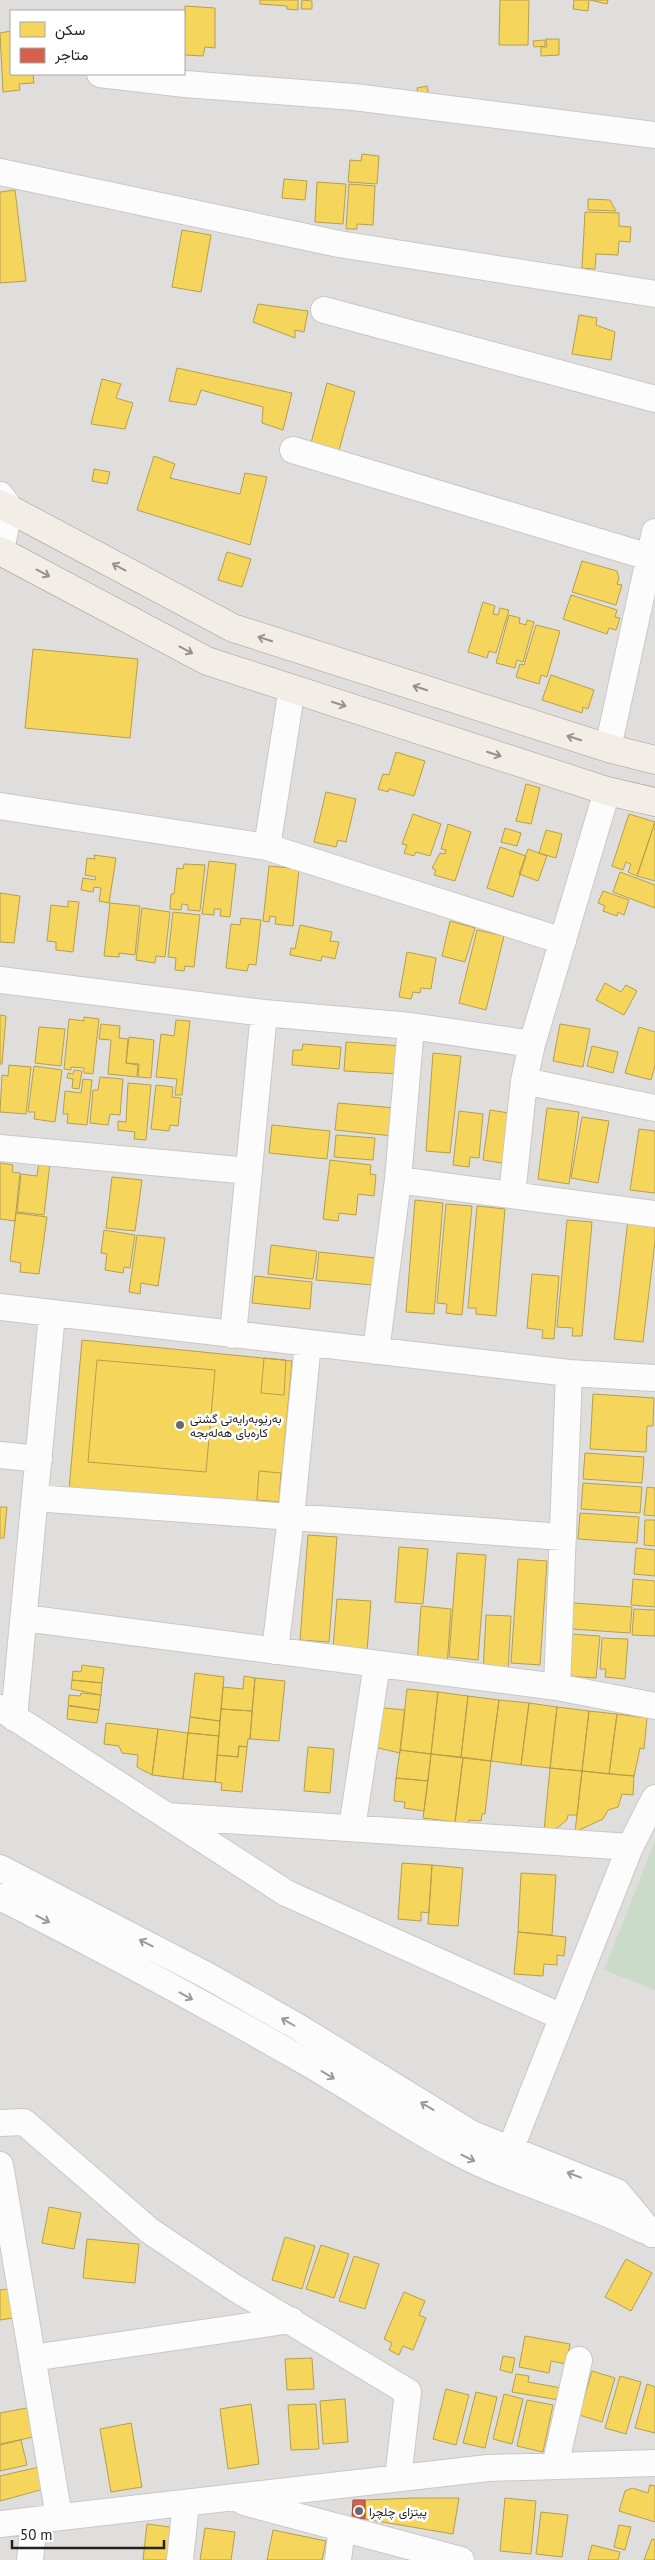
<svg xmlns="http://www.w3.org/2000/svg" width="655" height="2560" viewBox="0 0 655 2560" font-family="'PT Sans',Vazirmatn,sans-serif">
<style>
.residential{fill:#dfdedc;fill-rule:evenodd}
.cemetery{fill:#cadbca}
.homes{fill:#f6d55c;stroke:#b69f4b}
.shops{fill:#d6604d;stroke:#a04d40}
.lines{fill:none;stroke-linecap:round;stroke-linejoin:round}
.minor-casing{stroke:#c9c8c7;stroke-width:28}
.major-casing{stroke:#a79c86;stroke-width:29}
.minor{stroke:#fdfcfc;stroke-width:26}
.major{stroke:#f3ede7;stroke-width:28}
.oneway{stroke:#95928e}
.oneway2{stroke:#9a9a9a}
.poi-dot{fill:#6a6968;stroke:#fff;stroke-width:2}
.labels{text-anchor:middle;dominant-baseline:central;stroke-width:5;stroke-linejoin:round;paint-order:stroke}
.poi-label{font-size:12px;fill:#222;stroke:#fff;text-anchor:start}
</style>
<rect width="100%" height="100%" fill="#f0eeeb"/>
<path class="residential" d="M0 0H655V2560H0ZM11 11H184V74H11Z"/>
<path class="cemetery" d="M655 1841V1990L604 1970Z"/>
<path class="homes" d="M260 0H298V10L287 9V6L260 4Z
M302 0 312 1V9H301Z
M500 0H529L528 45H499Z
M574 0H589L588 11 573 9Z
M590 0H608L607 4Z
M185 6 215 8V48L205 47 203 56 184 55Z
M11 31V74H33L34 83 19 84 20 90 3 92 0 33Z
M546 39H559V55L541 56V47H547Z
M545 40V46L534 47 533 41Z
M427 86 429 97 419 99 417 88Z
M362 154 379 156 377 184 348 182 350 160 361 161Z
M284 179 307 181 305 200 282 198Z
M317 182 346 184 343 224 315 222Z
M349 184 375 186 373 225 357 224V229H346Z
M15 190 26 281 0 283V192Z
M588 199 610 200 616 211 588 210Z
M585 212 619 213V226L631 227 630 242 619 241 618 255 596 254 595 269 582 268Z
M182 230 211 235 201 292 172 287Z
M258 304 308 311 304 332 295 330V338L253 322Z
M579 315 597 318 596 325 615 332 611 360 572 354Z
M177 368 292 393 283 430 262 423 263 407 201 390 196 405 169 401Z
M102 379 121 384 116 398 133 403 125 429 91 424Z
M327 383 355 392 339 450 311 443Z
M154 456 175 464 170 478 240 494 245 473 267 477 250 545 137 510Z
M94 469 110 472 107 484 92 481Z
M227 552 251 559 242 587 218 580Z
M582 561 617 571 619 578 617 584 622 585 616 605 572 592Z
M571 595 617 610 615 617 620 618 616 630 609 628 607 634 563 619Z
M483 602 495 606 493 614 498 615 500 608 509 610 496 653 489 651 487 658 468 652Z
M509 615 520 618 519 623 526 625 527 620 534 622 523 662 517 660 515 668 496 663Z
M536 625 560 631 547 677 541 675 539 684 516 677 520 664 524 665Z
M33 649 138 659 130 738 25 728Z
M551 675 594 690 588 709 583 707 582 713 542 700Z
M396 752 425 761 414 796 389 789 388 792 378 789 383 774 389 775Z
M526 784 540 788 531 824 516 821Z
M326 792 356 799 346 842 338 840 336 847 314 842Z
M413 814 441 824 430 856 416 852 414 856 404 853 407 845 402 844Z
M629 814 655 822 637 876 628 872 631 864 626 862 623 870 612 866Z
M655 822V881L637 876Z
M448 824 471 832 455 881 434 875 436 870 432 868 440 853 445 854 446 850 441 849Z
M505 828 521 833 517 846 501 842Z
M546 830 562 834 556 858 539 853Z
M500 847 526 856 513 897 487 888Z
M528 849 547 856 538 881 519 874Z
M94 855 116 858 109 903 99 901 101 888 94 887 93 892 81 890 83 878 95 880 96 877 85 875 87 858 95 859Z
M209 861 236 864 230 917 220 916 221 909H214V915L202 914Z
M184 864 205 865 200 911 188 910V905L182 904 181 910 170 909 171 894H174L177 868 183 869Z
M269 866 299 869 293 926 275 924 276 917 270 916 269 922 263 921Z
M620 872 655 885V908L613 892Z
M603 891 629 900 624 915 618 912 617 916 603 911 605 906 598 903Z
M0 893 20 896 14 943 0 942Z
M68 901 79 902 73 952 56 950V942L47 941 51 905 68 907Z
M110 903 140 906 135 955 119 953V957L104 956Z
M142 908 170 912 165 957 156 956 155 963 136 960Z
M173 912 200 915 194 967 185 966 184 971 175 970 176 958 168 957Z
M241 918 261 920 256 965 249 964 247 971 226 968 231 924 240 925Z
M450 921 475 928 465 962 442 956Z
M300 925 332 932 330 941 339 942 335 959 322 956 321 961 290 955 291 948 295 949Z
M477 930 504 936 486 1010 459 1003Z
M407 952 436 958 431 989 421 988 420 993 413 992 411 999 399 997Z
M605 983 621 992 626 985 637 991 624 1015 596 1000Z
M0 1015 6 1016 2 1064H0Z
M84 1017 99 1019 93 1074 84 1073V1068L71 1067V1070L64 1069 69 1019 84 1021Z
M176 1020 190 1021 182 1095H175L177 1079 156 1077 161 1034 174 1036Z
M101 1024 120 1026 119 1038 128 1039 126 1063 138 1065 137 1077 108 1074 111 1040 99 1039Z
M560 1024 590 1029 583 1067 553 1061Z
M39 1027 65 1029 61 1066 35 1063Z
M639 1027 655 1032V1066L651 1080 625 1073Z
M129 1037 154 1040 151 1078 138 1077 139 1064 126 1063Z
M346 1042 402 1046 400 1074 344 1071Z
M303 1044 341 1047 339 1069 292 1065 293 1050H302Z
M592 1046 618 1052 613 1073 587 1066Z
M433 1053 461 1056 450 1153 426 1151Z
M9 1065 31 1067 26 1114 0 1112 2 1075 8 1076Z
M34 1066 62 1070 55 1122 34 1119 35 1112H28Z
M74 1070 82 1071 79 1089 72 1088 73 1079 67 1078 68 1073 73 1074Z
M100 1077 123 1079 120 1115 110 1114 108 1125 90 1123 93 1090H98Z
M83 1079 92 1080 87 1125 67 1123 68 1114H63L65 1091 81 1093Z
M128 1083 151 1085 146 1140 134 1139 135 1132 118 1130V1121L126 1122Z
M156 1085 173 1087 172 1097 181 1098 178 1126 170 1125 169 1131 151 1129Z
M338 1103 395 1108 393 1136 335 1130Z
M547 1108 579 1112 569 1184 538 1179Z
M490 1110 515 1114 508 1164 483 1160Z
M459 1111 483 1114 479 1158 470 1157 469 1167 453 1165Z
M582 1117 609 1121 598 1183 571 1178Z
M272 1125 330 1131 327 1159 269 1153Z
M639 1129 655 1131V1193L630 1190Z
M336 1135 375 1138 373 1160 334 1157Z
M330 1160 371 1165 370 1174 376 1175 374 1196 358 1194 356 1215 339 1213 338 1221 323 1219Z
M39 1162 50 1163 44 1215 17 1212 21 1174 37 1176Z
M0 1163 13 1165 12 1172 20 1173 15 1221 0 1219Z
M112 1177 142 1180 135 1231 106 1228Z
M415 1200 443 1203 434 1314 406 1312Z
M446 1204 472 1206 462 1315 446 1313 447 1304 437 1303Z
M477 1206 505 1209 496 1316 476 1314V1308H468Z
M16 1213 47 1217 39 1274 20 1272 21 1263 10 1261Z
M567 1220 592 1222 582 1336H572L573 1328 557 1327Z
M628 1220 655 1222V1242L643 1342 614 1339Z
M104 1230 135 1235 130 1268 124 1267 123 1273 105 1270 107 1254 101 1253Z
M137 1235 165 1238 158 1286 141 1283 140 1294 129 1292Z
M271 1245 317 1251 313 1279 268 1274Z
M319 1252 376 1258 373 1285 316 1280Z
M532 1274 559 1276 554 1339 542 1338 543 1330 527 1328Z
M255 1276 312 1282 310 1309 252 1303Z
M82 1340 292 1361 279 1504 69 1490Z
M264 1358 286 1360 284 1395 261 1393Z
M97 1360 215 1370 206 1472 88 1462Z
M593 1394 654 1398 653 1426H647L646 1452 590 1449Z
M585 1453 644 1457 642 1483 583 1479Z
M259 1471 281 1473 279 1502 257 1500Z
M583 1483 642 1487 640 1513 581 1509Z
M647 1487 655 1488V1516L644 1515Z
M0 1507H7L4 1538H0Z
M580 1513 639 1517 637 1543 578 1539Z
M645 1520H655V1546L644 1545Z
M308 1535 337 1537 329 1642 300 1640Z
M399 1547 428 1549 423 1604 395 1602Z
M636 1548 655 1550V1576L634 1574Z
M457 1553 486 1555 478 1660 449 1657Z
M518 1559 547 1561 540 1665 511 1663Z
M633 1579 655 1581V1607L631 1605Z
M337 1599 371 1601 367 1651 333 1648Z
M573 1603 632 1607 630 1633 571 1629Z
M421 1606 451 1609 447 1667 417 1665Z
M634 1609 655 1610V1636L632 1635Z
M486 1615 511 1616 508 1674 483 1673Z
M571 1634 600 1636 596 1678 568 1676Z
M602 1638 628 1639 625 1679 605 1677 606 1669H600Z
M82 1665 104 1668 102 1683 72 1680 73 1671 81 1672Z
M195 1673 224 1677 220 1721 190 1717Z
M244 1676 255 1678 252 1711 221 1709 223 1687 243 1689Z
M255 1678 285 1681 279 1741 250 1739Z
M72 1680 102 1683 101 1695 71 1689Z
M407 1689 438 1692 431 1754 400 1750Z
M438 1692 468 1696 461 1757 431 1754Z
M81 1693 101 1695 99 1710 68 1705 69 1695 80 1696Z
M468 1696 499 1700 491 1761 461 1757Z
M499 1700 529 1703 521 1765 491 1761Z
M529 1703 557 1707 550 1768 521 1765Z
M68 1706 99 1710 97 1723 67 1719Z
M374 1707 405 1710 400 1753 369 1746Z
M557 1707 589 1711 582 1771 550 1768Z
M221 1709 252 1711 250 1739H248L247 1747 239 1746 238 1757 217 1755Z
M589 1711 617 1714 609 1774 582 1771Z
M617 1714 647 1718 644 1749 640 1748 634 1776 609 1774Z
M190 1717 220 1721 219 1736 188 1733Z
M106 1723 158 1729 152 1775 137 1767 138 1755 122 1753 119 1746 104 1744Z
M158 1729 188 1733 183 1779 152 1775Z
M188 1733 219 1736 215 1782 183 1779Z
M239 1746 247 1747 242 1792 221 1790 222 1783 215 1782 217 1755 238 1757Z
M308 1747 334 1749 330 1793 304 1791Z
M400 1750 431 1754 428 1781 396 1778Z
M431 1754 463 1758 455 1822 423 1818Z
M463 1758 491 1761 485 1814H482L481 1821 469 1820V1824L455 1822Z
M550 1768 582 1771 577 1815H568L567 1820 553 1831H544Z
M582 1771 634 1776 633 1795 622 1794 618 1807 608 1810 603 1819 575 1832Z
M396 1778 428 1781 424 1811 404 1808 405 1802 394 1801Z
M402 1863 432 1865 429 1913 421 1912V1921L398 1919Z
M432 1865 463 1868 458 1926 428 1924Z
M521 1873 556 1875 552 1935 518 1932Z
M518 1932 566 1937 564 1956 557 1955V1965L544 1964 543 1976 514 1974Z
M49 2207 81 2213 74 2249 42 2243Z
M285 2237 315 2246 302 2289 272 2280Z
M87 2239 139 2244 135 2283 83 2278Z
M321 2245 349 2254 334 2298 306 2289Z
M354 2256 379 2264 365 2309 339 2301Z
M626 2259 652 2273 631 2311 605 2297Z
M15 2288 20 2317 0 2320V2290Z
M404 2292 425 2301 419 2315 426 2318 413 2350 403 2346 399 2355 389 2350 392 2343 384 2339Z
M525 2336 570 2344 566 2364 551 2361 549 2373 519 2367Z
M503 2356 515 2358 512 2373 500 2370Z
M312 2358 314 2389 287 2390 285 2359Z
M592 2371 615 2378 602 2422 579 2415Z
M516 2374 529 2376 528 2382 561 2388 559 2400 512 2392Z
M620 2376 641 2382 626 2434 605 2428Z
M647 2384 655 2387V2433L635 2428Z
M446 2389 469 2395 456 2445 433 2439Z
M476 2392 497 2397 485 2448 463 2443Z
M504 2394 523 2399 512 2444 493 2439Z
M345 2399 348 2442 323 2444 320 2401Z
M527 2400 553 2405 543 2452 517 2446Z
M251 2404 259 2464 228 2469 220 2409Z
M316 2404 319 2449 291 2450 288 2405Z
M32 2407 38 2436 0 2444V2413Z
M131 2423 142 2487 111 2492 100 2429Z
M21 2440 27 2465 0 2471V2445Z
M39 2467 44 2489 0 2501V2476Z
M650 2485 655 2486V2522L619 2511 625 2491 632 2488 648 2493Z
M414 2498H459L453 2534 365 2519V2500Z
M505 2498 536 2501 531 2554 500 2551Z
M541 2512 568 2515 562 2557 536 2554Z
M147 2524 177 2528 173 2560H143Z
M619 2525 631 2527 625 2550 614 2547Z
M205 2528 235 2532 231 2560H200Z
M273 2530 326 2541 322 2560H267Z
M652 2539 655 2540V2560H644Z
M592 2545 620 2552 618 2560H588Z"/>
<path class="shops" d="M353 2500H365V2519L352 2518Z"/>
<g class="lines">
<g class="minor-casing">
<path id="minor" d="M100 74 185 84 354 97 655 135
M0 172 339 244 655 294
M324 310 655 399
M293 450 649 557
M0 495 10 508 0 554
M608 748 655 532
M0 806 267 847 563 941
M267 847 292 688
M0 980 264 1013 411 1026 532 1044
M524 1081 655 1108
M0 1148 249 1171
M398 1180 655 1214
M512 1195 524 1081 532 1044 607 791
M0 1307 569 1373 655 1378
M233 1335 264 1013
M376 1351 398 1180 411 1026
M0 1455 39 1459
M35 1498 563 1537
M24 1618 557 1687 655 1706
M275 1651 291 1517 308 1343
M557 1687 569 1373
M0 1708 286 1893 562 2017
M14 1718 52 1314
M167 1816 630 1847
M352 1828 377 1664
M0 1868 208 1976 298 2027 472 2134 617 2192 652 2234
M0 1897C101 1948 201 2002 299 2058 352 2088 402 2123 455 2151 515 2183 582 2199 643 2230
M0 2123 24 2122 150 2231 235 2288 408 2392 398 2478
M510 2150 630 1847 655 1798
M0 2165 59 2517
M32 2358 291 2320
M555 2466 579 2360
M244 2502 461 2560
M0 2524 488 2468 655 2463
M30 2560 34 2520
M180 2560 186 2503
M338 2560 342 2528"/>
</g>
<g class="major-casing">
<path id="major" d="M0 504 233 628 608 748 655 760
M0 551 207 661 607 791 655 802"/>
</g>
<use href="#minor" class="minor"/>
<use href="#major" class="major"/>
</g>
<defs><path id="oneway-shaft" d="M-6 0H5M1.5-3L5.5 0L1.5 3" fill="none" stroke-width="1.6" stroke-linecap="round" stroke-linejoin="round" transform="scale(1.25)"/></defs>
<g class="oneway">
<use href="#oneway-shaft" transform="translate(119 567) rotate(-152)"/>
<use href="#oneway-shaft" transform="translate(43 573) rotate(28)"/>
<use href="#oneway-shaft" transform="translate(265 639) rotate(-162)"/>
<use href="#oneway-shaft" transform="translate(186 650) rotate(28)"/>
<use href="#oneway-shaft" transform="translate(420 688) rotate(-162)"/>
<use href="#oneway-shaft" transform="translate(339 704) rotate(18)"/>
<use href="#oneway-shaft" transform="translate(574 738) rotate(-162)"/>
<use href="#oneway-shaft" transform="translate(494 754) rotate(18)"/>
</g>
<g class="oneway2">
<use href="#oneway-shaft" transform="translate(43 1919) rotate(27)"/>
<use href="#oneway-shaft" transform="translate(146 1943) rotate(-153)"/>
<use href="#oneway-shaft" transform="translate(186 1996) rotate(29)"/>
<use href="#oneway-shaft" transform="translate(288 2022) rotate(-150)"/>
<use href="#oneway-shaft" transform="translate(328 2075) rotate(31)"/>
<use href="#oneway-shaft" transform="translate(427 2106) rotate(-149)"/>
<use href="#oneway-shaft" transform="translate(468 2158) rotate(26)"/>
<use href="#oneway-shaft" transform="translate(574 2175) rotate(-159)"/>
</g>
<g class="poi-dot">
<circle cx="180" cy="1425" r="5"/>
<circle cx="359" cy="2511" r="5"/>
</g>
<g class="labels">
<g class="poi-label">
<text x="190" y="1418">بەرێوبەرایەتی گشتی<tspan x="190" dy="14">کارەبای هەلەبجە</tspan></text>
<text x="369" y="2511">پیتزای چلچرا</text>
</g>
</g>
<rect x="10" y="10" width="175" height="65" fill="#ffffff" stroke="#a7a7a7"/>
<rect x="20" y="22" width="25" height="15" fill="#f6d55c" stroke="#a7a7a7"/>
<text x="55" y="35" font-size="15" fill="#222222">سكن</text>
<rect x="20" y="48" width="25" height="15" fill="#d6604d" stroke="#a7a7a7"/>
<text x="55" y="60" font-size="15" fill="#222222">متاجر</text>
<path d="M12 2540v8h152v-8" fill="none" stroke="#222222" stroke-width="2.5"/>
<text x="20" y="2540" font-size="15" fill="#222222" stroke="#ffffff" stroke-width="4" paint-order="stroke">50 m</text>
</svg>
